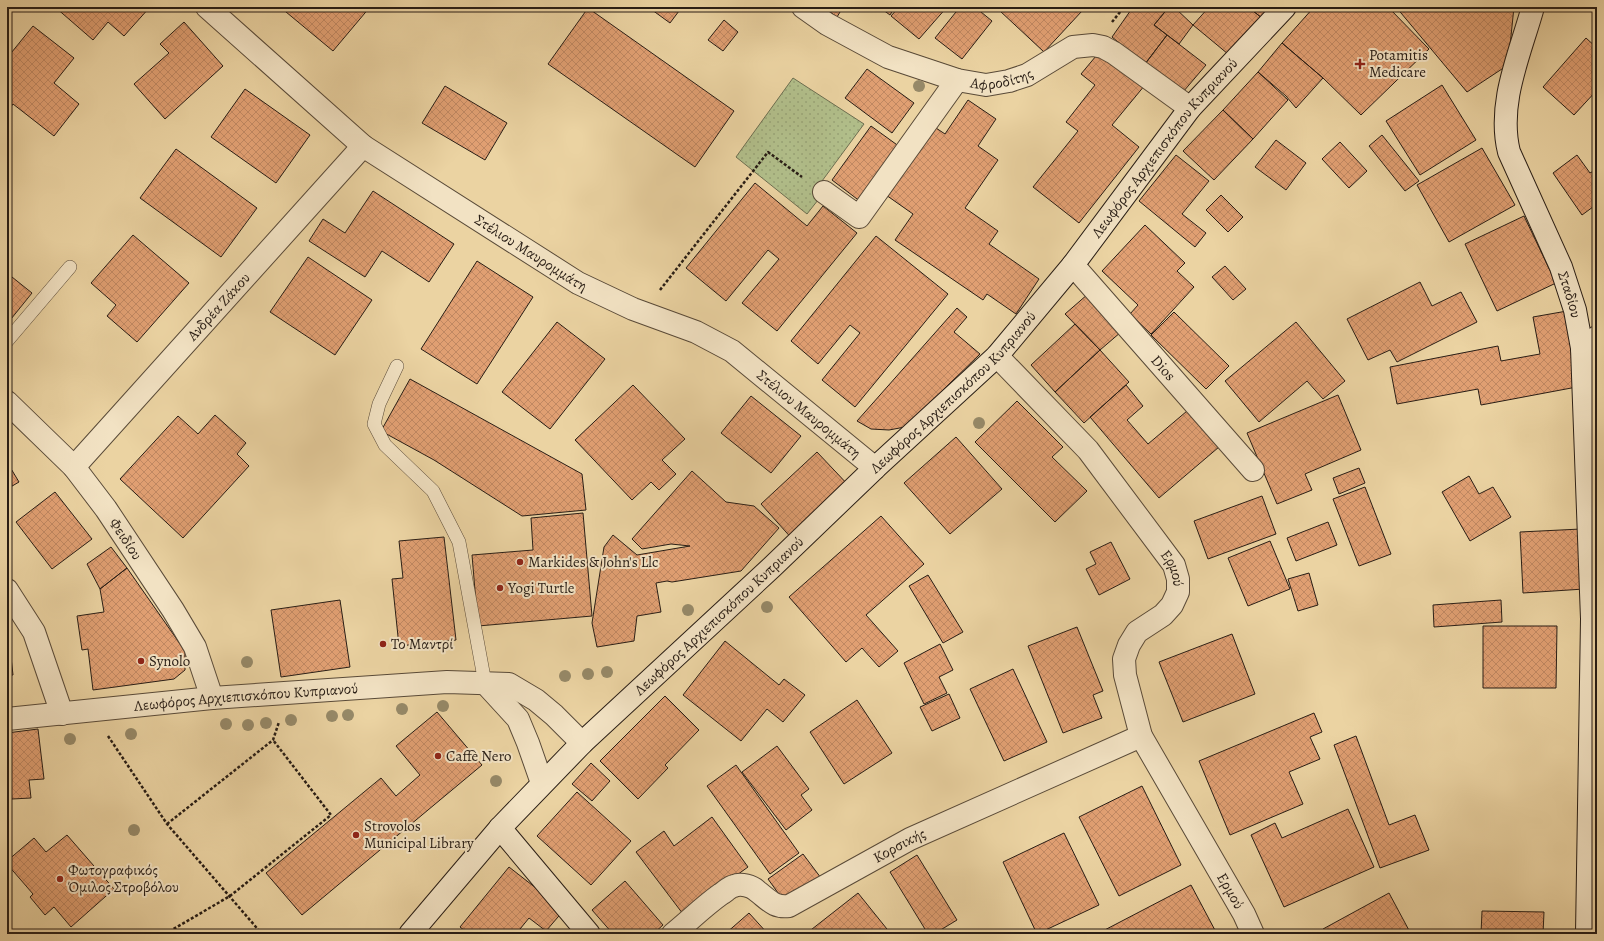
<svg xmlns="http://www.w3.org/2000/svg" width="1604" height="941" viewBox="0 0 1604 941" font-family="Alegreya,serif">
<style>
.garden{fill:url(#garden-dots);stroke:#6c6e50}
.building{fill:url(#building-cross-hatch);stroke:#281d15}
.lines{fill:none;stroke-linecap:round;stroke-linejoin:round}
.lane-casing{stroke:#594a38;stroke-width:14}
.street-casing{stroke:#594a38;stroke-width:24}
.secondary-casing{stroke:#281d15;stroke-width:24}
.path{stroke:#281d15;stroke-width:2.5;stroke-dasharray:3 2;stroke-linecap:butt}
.lane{stroke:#f2e2c3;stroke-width:13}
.street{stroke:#f2e2c3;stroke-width:22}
.secondary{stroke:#f2e2c3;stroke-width:22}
.tree{fill:#968968}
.poi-dot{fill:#8f2418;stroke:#f2e2c3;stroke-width:1.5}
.labels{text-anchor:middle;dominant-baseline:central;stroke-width:4;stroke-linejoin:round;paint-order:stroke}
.poi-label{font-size:15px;fill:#281d15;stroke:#f2e2c3;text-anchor:start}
.street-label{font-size:15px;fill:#281d15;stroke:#f2e2c3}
</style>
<defs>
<pattern id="garden-dots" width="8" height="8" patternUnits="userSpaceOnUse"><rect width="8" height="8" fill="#b1be8a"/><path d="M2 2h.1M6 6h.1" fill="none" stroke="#98a376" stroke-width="1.8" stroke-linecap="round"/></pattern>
<pattern id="building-cross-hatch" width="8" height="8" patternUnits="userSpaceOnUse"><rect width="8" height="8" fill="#e09f72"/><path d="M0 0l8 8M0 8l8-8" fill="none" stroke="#c08862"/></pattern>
</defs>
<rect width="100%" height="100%" fill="#ebd3a2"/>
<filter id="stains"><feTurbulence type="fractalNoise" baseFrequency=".005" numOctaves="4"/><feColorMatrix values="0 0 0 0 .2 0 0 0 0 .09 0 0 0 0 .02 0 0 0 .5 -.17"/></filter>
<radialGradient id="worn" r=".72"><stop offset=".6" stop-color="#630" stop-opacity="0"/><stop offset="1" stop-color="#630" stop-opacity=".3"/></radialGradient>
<path class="garden" d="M793 78 864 124 822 181 829 186 807 214 736 157Z"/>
<path class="building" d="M55 7H150L124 36 108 22 93 40Z
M280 7H370L333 51Z
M648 7H682L670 23Z
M823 7H843L837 17Z
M879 7H895L890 15Z
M899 7H947L919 39 891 16Z
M960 7H975L992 21 962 59 935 38Z
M1004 7H1077L1082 11 1044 52 1000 11Z
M1133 7H1169L1154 25 1167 35 1145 64 1112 37Z
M1169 7H1174L1193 25 1179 44 1154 25Z
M1209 7H1248L1262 18 1228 54 1193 25Z
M1248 7H1272L1262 18Z
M1314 7H1388L1429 49 1361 115 1323 78 1282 43Z
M1396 7H1445L1450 12 1458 7H1514L1508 65 1467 92Z
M588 8 734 111 695 167 548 64Z
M724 20 738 32 723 51 708 40Z
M184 22 223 66 165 119 134 84 169 53 160 44Z
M33 26 74 58 54 83 79 104 54 136 13 104 7 112V58Z
M1167 35 1206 65 1183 92 1145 64Z
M1586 38 1597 48V90L1574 115 1543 87Z
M1282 43 1323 78 1296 108 1286 96 1258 72Z
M1101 50 1145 85 1112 125 1139 147 1079 223 1033 187 1078 131 1066 122 1095 85 1081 74Z
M867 69 914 103 892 133 845 98Z
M1258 72 1288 100 1253 139 1223 110Z
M1442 85 1476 140 1420 175 1386 121Z
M445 86 507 123 485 160 422 123Z
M245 89 310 135 276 183 211 137Z
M968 100 996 119 978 146 998 160 965 208 998 231 989 244 1039 279 1016 314 987 294 983 300 895 240 913 214 886 195 933 126 945 134Z
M1223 110 1253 139 1214 180 1183 151Z
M871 126 900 147 861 202 832 180Z
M1382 135 1419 181 1405 191 1369 146Z
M1276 140 1306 163 1286 190 1255 167Z
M1340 142 1367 171 1349 188 1322 159Z
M1482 148 1515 205 1449 242 1417 185Z
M176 149 257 208 221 257 140 198Z
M1176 155 1209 181 1182 214 1206 233 1195 247 1139 201Z
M1577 155 1590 173 1597 169V204L1582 215 1553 173Z
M755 183 807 226 823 206 857 233 777 331 742 303 779 259 768 250 726 301 686 268Z
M373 191 454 244 429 282 382 251 365 277 309 241 323 219 345 233Z
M1221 195 1243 217 1228 232 1206 210Z
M1524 216 1556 283 1497 311 1465 244Z
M1145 225 1185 263 1177 271 1194 287 1151 334 1130 314 1138 305 1102 271Z
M133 235 189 283 137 342 107 316 116 305 91 283Z
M876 236 948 294 855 407 822 380 860 333 850 325 818 364 791 341Z
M308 257 372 300 335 355 270 312Z
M477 261 533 297 477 384 421 349Z
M1225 266 1246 289 1233 300 1212 277Z
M7 273 32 293 7 324Z
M1420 282 1432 306 1461 292 1477 322 1397 362 1390 350 1368 360 1347 319Z
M1088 294 1121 332 1100 350 1065 314Z
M957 308 967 317 954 332 980 354 905 427 889 430 871 429 857 421Z
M1567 311 1582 386 1481 405 1478 389 1397 404 1390 367 1498 346 1501 361 1540 354 1533 317Z
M1174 312 1229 366 1206 389 1151 335Z
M557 322 605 359 550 429 502 392Z
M1296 322 1345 381 1323 399 1307 381 1259 422 1225 381Z
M1075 324 1100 350 1055 392 1031 365Z
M1100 350 1129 382 1084 423 1055 392Z
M410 379 582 474 586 510 522 516 434 460 381 431Z
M633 385 685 439 662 460 676 474 659 490 651 482 632 500 575 440Z
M1126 385 1143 406 1127 420 1148 444 1187 411 1219 447 1159 498 1090 417Z
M1338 395 1361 450 1305 474 1312 490 1277 504 1247 433Z
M751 396 801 436 771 473 721 433Z
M1017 401 1063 447 1052 457 1087 491 1055 522 975 442Z
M215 415 246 443 237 454 249 466 183 538 120 479 178 416 198 434Z
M956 437 1002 489 950 534 904 483Z
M817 452 851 488 794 541 761 504Z
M7 462 19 482 7 489Z
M1359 468 1365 483 1339 494 1333 478Z
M692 471 726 502 754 506 779 528 741 571 672 582 667 581 656 583 661 612 637 616 634 641 597 647 592 623 604 547 613 535 637 555 690 546 671 544 642 549 632 539Z
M1469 476 1479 494 1493 487 1511 517 1470 541 1442 492Z
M1365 487 1391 554 1359 566 1333 499Z
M55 492 92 539 52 569 16 522Z
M1262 496 1276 534 1208 559 1194 521Z
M583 513 592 616 478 626 472 555 533 550 531 518Z
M881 516 924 564 866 615 898 651 879 667 862 648 846 662 789 597Z
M1328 522 1337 545 1296 561 1287 538Z
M1581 529 1584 589 1523 593 1520 532Z
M444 537 456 640 399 646 392 579 403 578 399 541Z
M1270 541 1290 589 1248 606 1228 558Z
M1111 542 1130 579 1099 595 1086 569 1096 564 1090 552Z
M111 547 127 568 100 589 87 564Z
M127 568 185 651V670L174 679 93 690 88 649 82 650 77 616 104 612 100 589Z
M1309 573 1318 605 1298 611 1288 579Z
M928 575 963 632 943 643 909 586Z
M340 600 350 667 281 677 271 610Z
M1501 600 1502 622 1434 627 1433 605Z
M7 622 13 675H7Z
M1483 626H1557L1556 688H1483Z
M1077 627 1103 691 1093 695 1102 718 1063 733 1028 646Z
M1232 634 1255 694 1183 722 1159 662Z
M725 641 779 685 784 679 805 695 783 722 767 709 741 741 683 695Z
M940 644 953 670 939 677 947 693 924 704 904 663Z
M1013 669 1047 742 1004 761 970 689Z
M949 694 960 718 932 731 920 707Z
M665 696 699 730 665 765 668 768 638 799 600 761Z
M857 700 892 753 844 784 810 732Z
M437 712 482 765 302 915 266 873 381 778 396 796 420 775 396 746Z
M1314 713 1322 732 1310 737 1320 759 1289 772 1303 804 1230 835 1199 761Z
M38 729 44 779 29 780 31 798 12 799 10 789H7V733Z
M1356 736 1389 825 1415 815 1429 850 1380 868 1334 745Z
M777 746 809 789 801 795 812 810 786 830 742 772Z
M591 763 610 781 592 801 572 784Z
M736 765 799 853 770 874 707 786Z
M1142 786 1181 865 1119 896 1079 817Z
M577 792 631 841 591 885 537 836Z
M1348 809 1374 867 1284 907 1251 835 1275 823 1282 838Z
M712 817 748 867 683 914 636 852 664 831 674 846Z
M1064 833 1099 905 1037 934 1003 862Z
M67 835 114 889 71 927 54 907 45 915 30 897 33 894 7 864V861L34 838 46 852Z
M803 854 821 878 786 904 768 879Z
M917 855 957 920 934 934H928L890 872Z
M509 867 564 910 546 931 529 918 516 934H469L460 927Z
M625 881 663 925 653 934H613L592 910Z
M1191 885 1217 934H1097Z
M858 893 891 934H808L807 933Z
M1389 893 1411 934H1325L1323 929Z
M1482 911 1544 912 1543 934H1481Z
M749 913 768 934H725Z"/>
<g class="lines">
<g class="lane-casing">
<path id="lane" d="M7 341 70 267
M397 366 379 404 374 424 385 445 433 491 459 542 485 683"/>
</g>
<g class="street-casing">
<g id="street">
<path id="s1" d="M207 7 363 146 578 283 633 309 696 332 732 351 875 468"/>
<path id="s2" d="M803 7 827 24 888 57 957 80 986 85 1009 81 1027 75 1073 47 1093 45 1103 47 1114 53 1190 108"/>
<path d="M824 192 859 217 957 80"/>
<path id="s3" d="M1073 265 1253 470"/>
<path d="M1582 348 1597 337"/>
<path id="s4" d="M997 356 1088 450 1174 565 1178 579V592L1172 605 1163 615 1137 632 1129 645 1124 659 1125 675 1141 736 1244 914 1253 934"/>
<path id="s5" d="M7 402 74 467 106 509 173 610 195 647 212 698"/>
<path id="s6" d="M74 467 363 146"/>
<path d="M7 590 34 632 62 714"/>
<path d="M485 683 518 719 528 743 542 783"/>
<path id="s7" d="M7 719 212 698 447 682 509 684 536 700 554 715 582 743"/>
<path id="s8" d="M673 934C689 921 704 906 721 894 725 892 729 887 734 886 741 883 752 886 757 891 769 900 774 908 789 906L910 839 1141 736"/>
</g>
</g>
<g class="secondary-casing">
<g id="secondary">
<path id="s9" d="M1533 7C1520 54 1497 103 1509 152L1561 267 1575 310 1582 348 1592 619 1587 934"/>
<path d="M500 828 589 934"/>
<path id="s10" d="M410 934 500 828 582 743 772 567 875 468 997 356 1073 265 1190 108 1285 7"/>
</g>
</g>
<path class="path" d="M1112 22 1124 7
M660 290 768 152 802 177
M108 736 167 824 262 934
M167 824 273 740 279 722
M165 934 230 896 331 815 273 740"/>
<use href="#lane" class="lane"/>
<use href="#street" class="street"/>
<use href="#secondary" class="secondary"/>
</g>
<g class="tree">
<circle cx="919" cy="86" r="6"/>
<circle cx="979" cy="423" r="6"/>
<circle cx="767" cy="607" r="6"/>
<circle cx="688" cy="610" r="6"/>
<circle cx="247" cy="662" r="6"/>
<circle cx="607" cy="672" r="6"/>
<circle cx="588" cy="674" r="6"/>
<circle cx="565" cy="676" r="6"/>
<circle cx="443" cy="706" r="6"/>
<circle cx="402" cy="709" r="6"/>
<circle cx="348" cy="715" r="6"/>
<circle cx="332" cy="716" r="6"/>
<circle cx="291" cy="720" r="6"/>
<circle cx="266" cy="723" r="6"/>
<circle cx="226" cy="724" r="6"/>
<circle cx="248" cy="725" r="6"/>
<circle cx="131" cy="734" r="6"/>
<circle cx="70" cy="739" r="6"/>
<circle cx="496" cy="781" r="6"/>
<circle cx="134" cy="830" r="6"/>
</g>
<g class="poi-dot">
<path d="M1358 58h4v4h4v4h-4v4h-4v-4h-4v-4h4z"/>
<circle cx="520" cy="562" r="4"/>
<circle cx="500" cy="588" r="4"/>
<circle cx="383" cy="644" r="4"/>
<circle cx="141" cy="661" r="4"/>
<circle cx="438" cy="756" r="4"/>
<circle cx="356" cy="835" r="4"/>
<circle cx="60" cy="879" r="4"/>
</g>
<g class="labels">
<g class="poi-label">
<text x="1369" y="55">Potamitis<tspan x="1369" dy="17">Medicare</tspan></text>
<text x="528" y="562">Markides &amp; John's Llc</text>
<text x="508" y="588">Yogi Turtle</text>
<text x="391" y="644">Το Μαντρί</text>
<text x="149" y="661">Synolo</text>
<text x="446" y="756">Caffè Nero</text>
<text x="364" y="826">Strovolos<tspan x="364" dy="17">Municipal Library</tspan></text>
<text x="68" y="870">Φωτογραφικός<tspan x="68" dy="17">Όμιλος Στροβόλου</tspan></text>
</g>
<g class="street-label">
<text stroke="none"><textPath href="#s2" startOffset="217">Αφροδίτης</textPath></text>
<text stroke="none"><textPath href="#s10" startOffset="1092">Λεωφόρος Αρχιεπισκόπου Κυπριανού</textPath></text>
<text stroke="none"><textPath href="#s1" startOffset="408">Στέλιου Μαυρομμάτη</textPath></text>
<text stroke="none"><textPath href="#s9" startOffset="304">Σταδίου</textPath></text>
<text stroke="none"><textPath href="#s6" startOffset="216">Ανδρέα Ζάκου</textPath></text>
<text stroke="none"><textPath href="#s3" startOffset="137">Dios</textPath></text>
<text stroke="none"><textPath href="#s10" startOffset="768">Λεωφόρος Αρχιεπισκόπου Κυπριανού</textPath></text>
<text stroke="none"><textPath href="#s1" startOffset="732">Στέλιου Μαυρομμάτη</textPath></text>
<text stroke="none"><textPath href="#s5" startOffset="182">Φειδίου</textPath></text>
<text stroke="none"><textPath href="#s4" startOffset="277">Ερμού</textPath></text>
<text stroke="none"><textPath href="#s10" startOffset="444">Λεωφόρος Αρχιεπισκόπου Κυπριανού</textPath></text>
<text stroke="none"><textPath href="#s7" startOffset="240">Λεωφόρος Αρχιεπισκόπου Κυπριανού</textPath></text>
<text stroke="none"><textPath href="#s8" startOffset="265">Κορσικής</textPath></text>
<text stroke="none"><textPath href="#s4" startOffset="649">Ερμού</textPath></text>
</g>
</g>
<rect width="1604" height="941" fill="none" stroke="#ebd3a2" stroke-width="24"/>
<rect x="8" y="8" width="1588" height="925" fill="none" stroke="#281d15" stroke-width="2"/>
<rect x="12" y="12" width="1580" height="917" fill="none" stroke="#281d15"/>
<rect width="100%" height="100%" filter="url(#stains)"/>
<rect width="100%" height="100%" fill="url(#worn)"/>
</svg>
